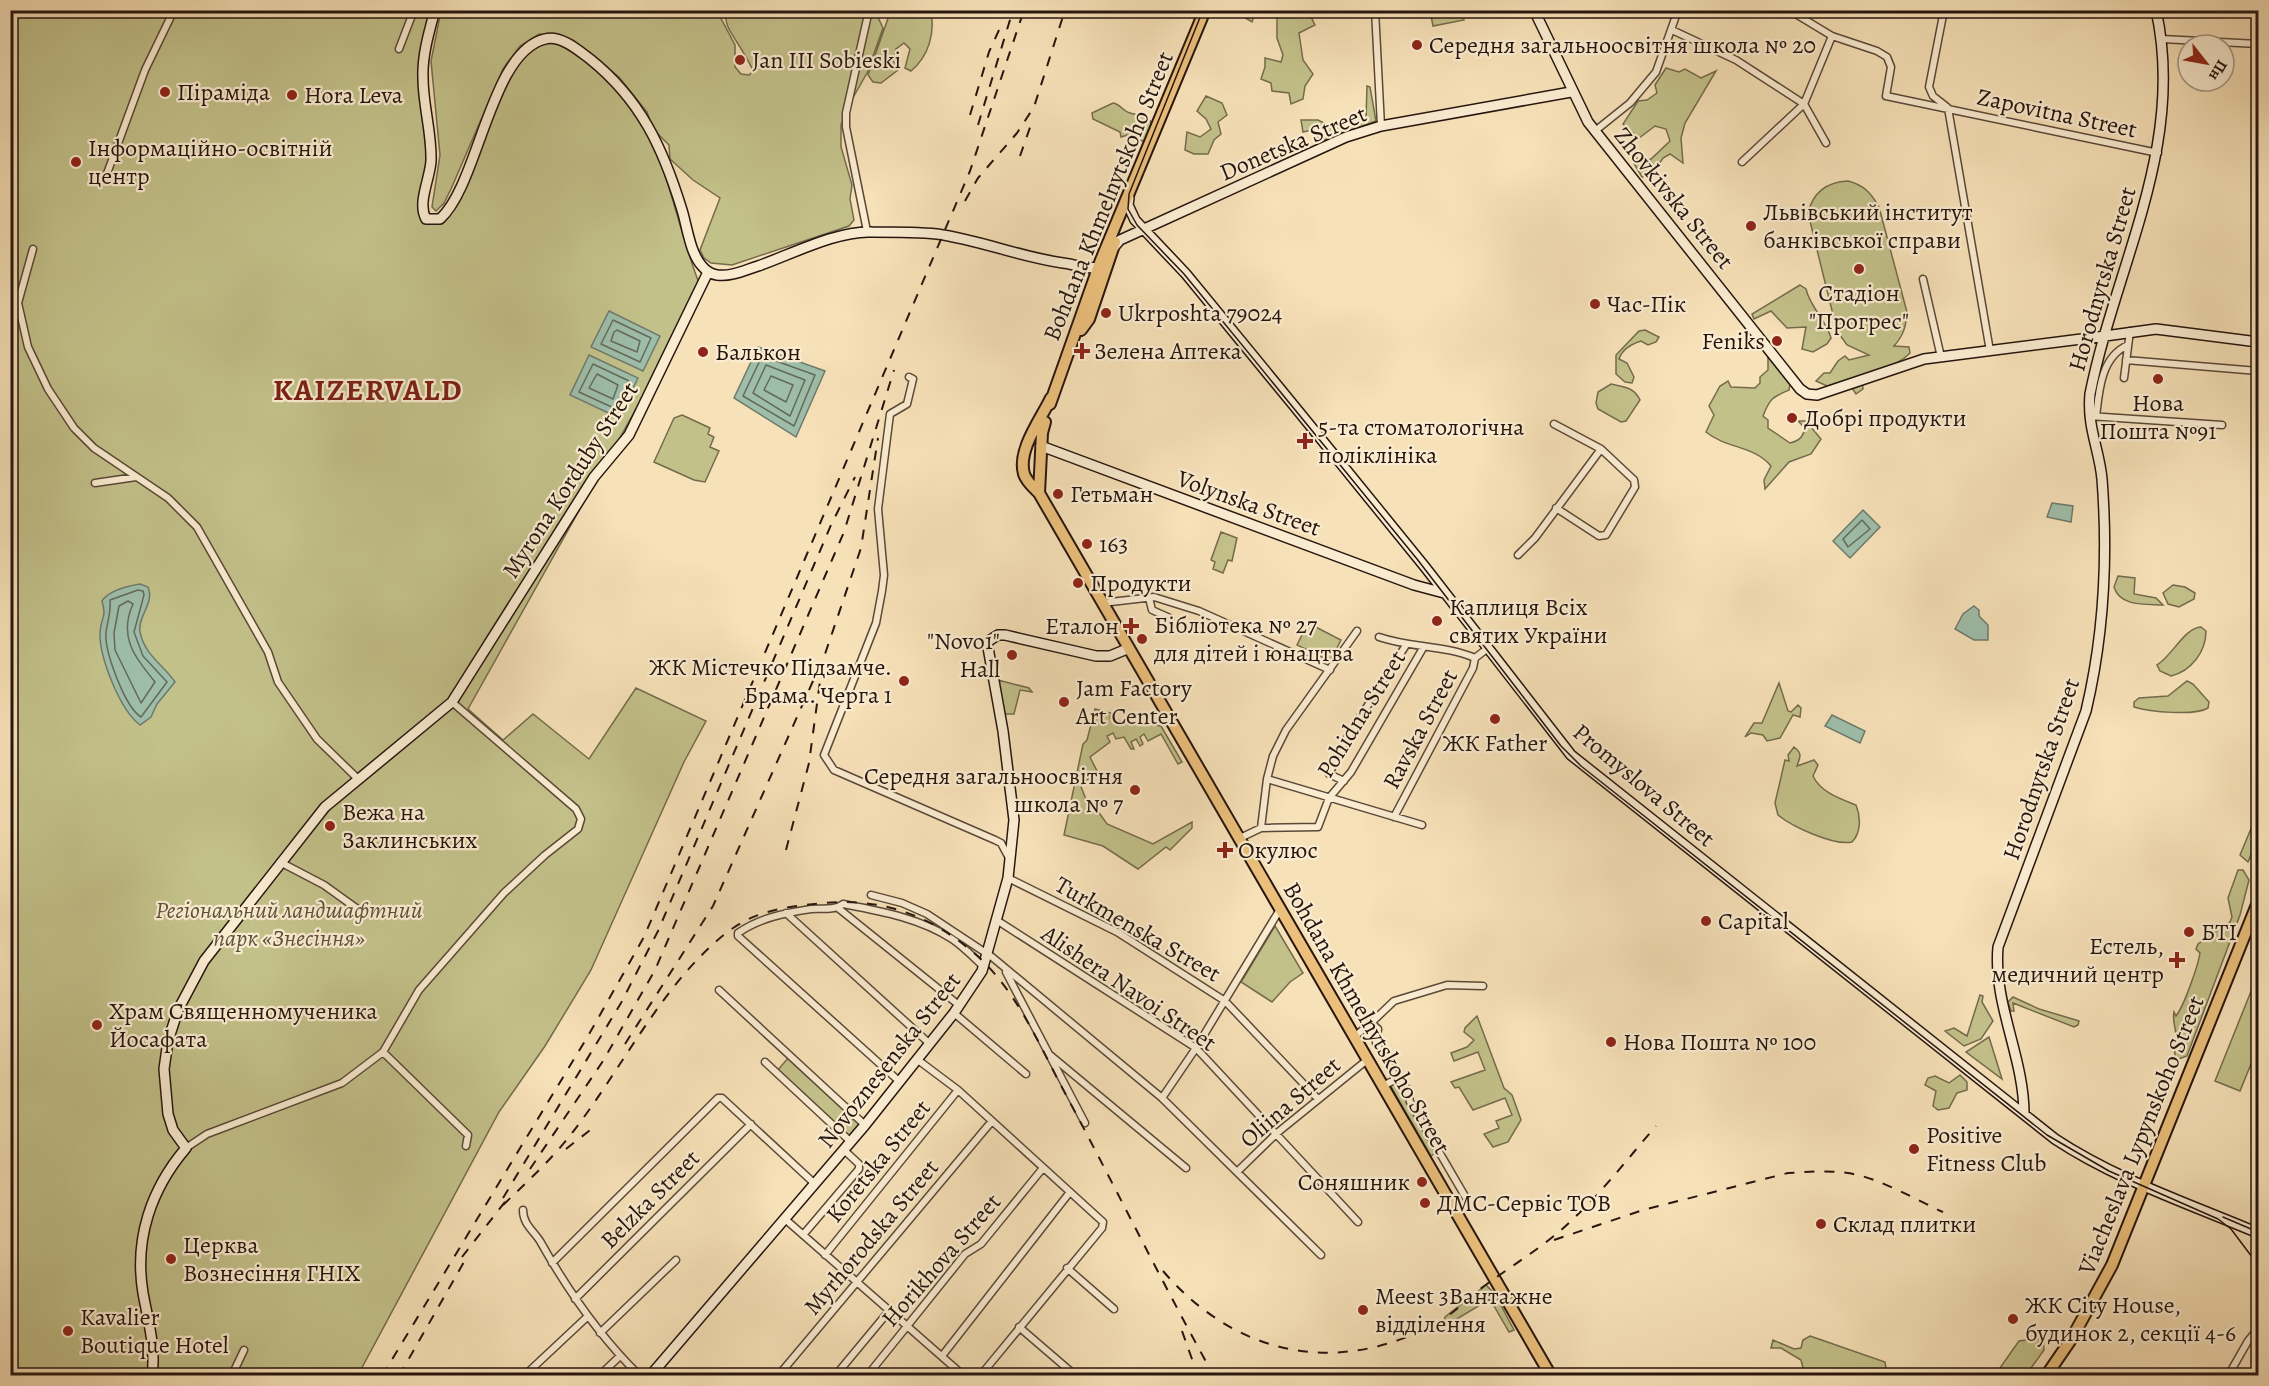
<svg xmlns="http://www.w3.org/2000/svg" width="2269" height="1386" viewBox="0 0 2269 1386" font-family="Alegreya,serif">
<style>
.green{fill:#c3c18a;stroke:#746b4c;stroke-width:1.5}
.water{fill:#9ebeaa;stroke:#6e7a6c;stroke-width:1.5}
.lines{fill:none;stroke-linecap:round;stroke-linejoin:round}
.shore{stroke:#626a5c;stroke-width:1.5}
.street-casing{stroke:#5a4838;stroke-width:9}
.secondary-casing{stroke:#26150e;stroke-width:12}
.primary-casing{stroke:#26150e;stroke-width:14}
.street{stroke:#faecd1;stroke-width:6}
.secondary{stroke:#faecd1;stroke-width:9}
.primary{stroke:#ecc07c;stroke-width:10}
.tram{stroke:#26150e;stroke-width:1.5}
.rail{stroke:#26150e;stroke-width:2;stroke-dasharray:10 10;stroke-linecap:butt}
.poi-dot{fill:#8f2418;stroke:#faecd1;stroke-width:2}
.labels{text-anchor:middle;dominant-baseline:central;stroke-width:4.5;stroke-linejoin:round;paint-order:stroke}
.poi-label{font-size:24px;fill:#26150e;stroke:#faecd1;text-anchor:start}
.street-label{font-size:24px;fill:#26150e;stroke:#faecd1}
.park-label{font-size:24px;font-style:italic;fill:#5d5139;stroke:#faecd1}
.district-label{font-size:30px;font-weight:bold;letter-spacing:1.5px;fill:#7a1f14;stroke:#faecd1}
</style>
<rect width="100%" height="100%" fill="#f7e1b8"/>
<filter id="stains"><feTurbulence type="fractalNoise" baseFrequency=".00333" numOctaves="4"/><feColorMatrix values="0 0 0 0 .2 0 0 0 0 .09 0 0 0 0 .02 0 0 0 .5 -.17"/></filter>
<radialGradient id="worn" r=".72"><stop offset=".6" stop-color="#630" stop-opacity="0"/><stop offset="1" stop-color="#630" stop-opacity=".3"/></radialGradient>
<path class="green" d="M891 10 931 11C935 33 929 56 911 71L905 68 910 49 904 43 896 49 893 60 898 70 881 83 873 82 868 75Z
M10 11H433L422 57 428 155 425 182 418 208 421 217 432 224 439 223 511 74 528 51 550 41C566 45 577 53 590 63 665 118 668 204 699 283L660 366 468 709 503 740 533 714 589 759 636 688 706 721 684 762 591 970 545 1046 499 1112 358 1375H11Z
M441 11H717L735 45V67L741 74 749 75 753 71C749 60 735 40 729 29 725 23 727 17 723 11H875L883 28 867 73 850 103 841 125V147L852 185 850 199 854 220 849 226 732 265 711 263 704 258 700 250 720 198 693 180 670 159 669 145 653 129 647 112 619 77 573 40 556 35 539 34 520 46 503 69 451 189 444 203 436 211 432 207 440 155 431 61Z
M1242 11H1308L1315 25 1299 33 1303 60 1313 74 1305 86 1303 99 1291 104 1289 93 1272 91 1271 83 1261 79 1265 67V58L1281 62 1283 55 1277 38V17L1255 13 1252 22 1242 16Z
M1430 11H1463L1464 20 1433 26Z
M1666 68 1679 72 1685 69 1701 78 1716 71 1685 123 1681 138 1683 163 1670 154 1663 158 1652 175 1642 177 1632 160 1637 158 1643 162 1651 159 1670 141 1666 129 1655 126 1639 138 1623 124 1638 101 1647 100 1657 93 1655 85Z
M1367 86 1370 87 1376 121 1325 140 1317 137 1312 130 1303 132 1301 120H1318L1330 126 1366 118Z
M1206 96 1222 103 1227 115 1218 122 1221 134 1214 140 1208 154H1194L1185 150 1187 132 1200 137 1211 129 1206 119 1197 111Z
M1113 103C1120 104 1123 111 1130 113 1140 116 1150 114 1153 128L1149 138 1144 142 1131 134 1121 137 1120 132 1093 119 1092 113Z
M1848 181C1864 185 1871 193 1879 207L1907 312C1906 326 1904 335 1894 346L1909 347 1910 353C1896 368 1878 367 1862 378L1863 389 1856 394 1848 382 1827 386 1816 381 1824 373H1830L1838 361 1845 356 1849 360 1869 355 1847 345 1837 331 1808 213C1813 192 1827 182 1848 181Z
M1800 285 1806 289C1810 307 1826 320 1831 338L1827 344 1813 352 1802 349 1806 327 1787 328 1771 311 1754 319 1752 314Z
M1645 330 1659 337 1656 342 1648 345 1641 341C1632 344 1622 349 1619 359L1627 363 1634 377 1632 383 1625 382 1616 374V355L1639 331Z
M1768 356 1790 384 1789 390C1773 397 1770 398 1763 416L1768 420V428L1790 443C1799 441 1803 437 1805 428L1798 421H1806L1821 439 1811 454 1789 462 1765 489 1764 480 1771 466C1753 445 1727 449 1706 432L1714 415 1709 406 1720 386 1728 381 1731 387 1755 388 1760 383V377L1768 370Z
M1611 384C1624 387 1634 387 1640 400L1626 421 1621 422 1598 409 1596 403 1598 392Z
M682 415 710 428 708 434 714 437 710 447 719 451 705 482 694 480 654 462 674 418Z
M1221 532 1237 538 1232 561 1228 560 1223 573 1213 569 1215 562 1211 560Z
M2118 576 2135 578 2134 594 2156 598 2163 605C2146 604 2120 607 2114 587Z
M2173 585 2185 587 2195 593 2194 599 2179 607 2168 604 2163 593Z
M1308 623 1341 640 1330 661 1297 645Z
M2201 627 2206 631C2206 652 2191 671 2171 676L2160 671 2157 665C2173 655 2184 628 2201 627Z
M998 680 1029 688 1032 692 1020 690 1014 714H1004Z
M2187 681 2193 684 2209 702 2208 708C2195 716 2150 712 2134 707V702L2139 698 2168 696Z
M1779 683 1788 711 1791 712 1798 705 1801 708 1800 717 1793 715 1780 738 1767 741 1763 735 1751 733 1745 737 1754 723H1762Z
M1095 709 1111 713 1110 718 1134 725 1135 722 1161 726 1182 762 1178 764 1161 734 1148 741 1144 734 1140 737 1143 744 1140 746 1136 739 1131 742 1134 749H1131L1124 737 1116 739 1113 733 1107 736 1110 742 1090 757 1098 773 1080 784 1090 810 1095 807 1107 824 1153 844 1192 822V828L1170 850 1166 847 1138 869 1103 846 1064 835 1083 744 1087 740Z
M1794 747C1803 754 1800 757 1797 766L1814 760 1818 765 1813 776C1820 792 1841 799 1856 805 1861 817 1861 833 1852 842 1834 846 1793 827 1778 815L1775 803 1785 760 1789 761 1788 755Z
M2258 812V837L2248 862 2240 855Z
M2238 870H2243L2249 880 2240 915 2187 1056 2176 1060C2173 1050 2175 1046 2176 1036 2176 1028 2172 1021 2174 1012L2176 1016C2184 1006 2198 966 2200 953L2196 949 2198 944 2230 922 2232 917 2228 898Z
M1275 926 1303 973 1290 982 1272 1002 1241 982Z
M2258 974V1047L2240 1091 2215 1081Z
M1980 995 1983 996 1982 1002 1993 1021 1981 1039 1964 1046 1945 1031 1954 1028 1967 1036Z
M2013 997 2039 1009 2076 1020 2079 1021 2078 1025 2074 1027 2013 1003 2014 1011H2011L2008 1002Z
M1477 1016 1504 1088 1512 1095 1521 1120 1508 1142 1493 1147 1484 1134 1499 1128 1496 1121 1512 1115 1505 1098 1473 1110 1459 1087 1455 1088 1451 1082 1485 1070 1478 1052 1454 1061 1451 1053 1467 1047 1474 1040 1464 1032 1465 1028Z
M1989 1037 2002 1079 1966 1052Z
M789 1057 863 1125 850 1140 777 1071Z
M1960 1075 1967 1082V1090L1957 1093 1949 1108 1938 1110 1933 1106 1936 1091 1925 1085 1928 1078 1935 1076 1949 1083Z
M1398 1078 1403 1083 1410 1102 1438 1151 1431 1156 1389 1083Z
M1486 1285 1495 1294 1514 1330 1509 1332 1490 1299 1442 1328 1445 1317Z
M1810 1336 1885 1362 1887 1375H1808L1804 1372 1801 1360 1781 1348H1771L1773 1340 1794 1349 1801 1348 1803 1340Z
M2043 1338 2044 1350 2026 1375H1995L2019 1341Z"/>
<path class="water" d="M609 311 660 336 643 371 591 347Z
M758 347 825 371 796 437 734 398Z
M589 355 638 378 619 418 570 395Z
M2052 503 2073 506 2071 522 2047 517Z
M1863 510 1880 527 1850 558 1833 541Z
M140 584 148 587C155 603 137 617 140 632 145 656 163 664 175 682L157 704 151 717 140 725C120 710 99 657 100 632 101 617 107 618 102 601 109 590 128 586 140 584Z
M1974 606 1979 610V616L1988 625V640H1974L1955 629 1963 614Z
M1832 715 1865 731 1860 743 1825 726Z"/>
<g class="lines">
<path class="shore" d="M613 320 651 338 640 362 601 344Z
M617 330 640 341 637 352 611 341 614 332Z
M762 356 815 375 794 426 743 396Z
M593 364 629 381 616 409 579 392Z
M766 365 805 380 790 416 753 393Z
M597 374 618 385 613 399 589 388Z
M771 376 793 385 786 402 764 390Z
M1862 520 1870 529 1848 547 1843 539Z
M138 590 143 591 144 595 134 632 143 656 167 682 141 717C125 707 104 651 106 632 108 618 111 614 110 600Z
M128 601 133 604C118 637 135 657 155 682L141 703 115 650 114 633 119 606Z"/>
<g class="street-casing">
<path id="street" d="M1375 10 1381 126
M1789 10 1832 36 1877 51 1887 57 1891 67 1886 96 2158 153
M1944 10 1929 87 1933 96 1947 107
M1672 30 1736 60 1804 104 1826 143
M2162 39 2258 44
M399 49 414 10
M1948 108 1990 351
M1595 131 1630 103 1656 72 1678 10
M1742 162 1804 104 1832 36
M105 179 145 70 174 10
M867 231 846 127V113L869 10
M33 249 18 303 28 347 48 389 74 428 94 448 168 498 197 527 268 652 278 682 317 739 357 778
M1923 279 1941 357
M2126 360 2258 371
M909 377 913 379 907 404 890 414 878 509 884 575 882 591 876 623 824 755 834 770 995 840 1001 843 1008 856
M2124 378 2130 331
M2089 416 2222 425
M2096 417C2099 390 2101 357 2128 345
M1554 424 1601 449 1634 480 1635 487 1606 535 1599 536 1556 508
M95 483 136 477
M1518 555 1535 538 1601 449
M1149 598 1152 610 1170 618
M1102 603 1154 597 1199 611 1330 670
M1379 637C1411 648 1444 645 1475 658L1488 648
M1267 779 1422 825
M1344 781 1329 774 1344 743 1406 645
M1394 817 1473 668 1475 658
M1261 828 1267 779 1273 756 1286 730 1357 631
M1238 839 1261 828 1318 827 1329 798 1351 772 1423 648
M280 862 324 885 363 913
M1008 878 1117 932 1225 1001 1318 1099
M871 895 902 903 927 914 992 957 1162 1098 1321 1255
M838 908 960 1006
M786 913 930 1044
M998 921 1196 1048 1358 1222
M1006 972 1085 1123
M719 990 865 1125
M954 1013 1026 1074
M1371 1023 1394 1001 1447 985 1483 986
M1354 1037 1371 1023 1378 1029 1376 1043 1394 1074V1080
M383 1052 468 1135 466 1146
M1050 1055 1186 1168
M918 1060 958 1090 1103 1222 1102 1228 980 1376
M765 1062 851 1142
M900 1082 738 936V933C759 918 785 913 811 909 821 908 834 911 843 904 880 911 920 918 952 939 964 947 974 958 984 967
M1383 1086 1398 1078C1406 1084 1409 1093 1410 1102L1466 1198
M1162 1098 1196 1048 1279 911
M186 1148 207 1134 342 1083 383 1052 419 990 504 893 545 855 578 829 581 819 576 809 452 702
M1237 1172 1277 1133 1367 1060
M523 1210C523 1224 533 1230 540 1241 568 1291 599 1336 640 1376
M785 1219 964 1376
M803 1235 859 1169V1164L844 1150
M825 1255 958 1090
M552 1263 718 1098H722L815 1184
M1067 1268 1114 1309
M575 1299 751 1124
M1019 1327 1076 1376
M600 1333 676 1260
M942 1356 1070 1192
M235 1376 234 1371 244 1350
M524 1376 587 1317
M599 1376 620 1356
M778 1376 992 1121
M835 1376 889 1311
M867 1376 965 1254 981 1244 1043 1168
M2228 1376 2248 1341 2258 1329"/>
</g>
<g class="secondary-casing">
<path id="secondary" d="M435 10C429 32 422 56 423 78 423 106 432 133 431 161 430 179 417 203 426 219H440C479 184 490 52 545 39 561 35 578 50 590 59 641 100 663 148 682 210 687 226 690 253 702 266 706 271 711 274 717 275 731 277 745 270 758 266 790 255 838 230 872 232 894 232 916 232 937 234 980 240 1020 257 1063 263 1074 264 1094 272 1103 265
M1534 10 1588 122 1800 389 1807 394 1817 395 1924 359 2105 336 2156 329 2258 342
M1129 198 1128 205 1135 220 1186 274 1295 407 1425 567 1571 755 2055 1139C2117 1180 2190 1204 2258 1233
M1113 248 1120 240 1346 137 1381 126 1571 92
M1041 446 1414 585 1444 593
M2024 1114C2024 1057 1993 1004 1998 947L2086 711C2104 635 2108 557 2102 479 2099 448 2087 428 2090 394 2116 264 2186 146 2156 10
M152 1376C156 1347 148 1321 143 1293 134 1239 151 1189 186 1148L173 1130 168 1114 164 1069 168 1041 178 1010 204 961 325 807 452 702 594 477 629 435 708 272
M650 1376 865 1125 954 1013 982 971 1008 878 1014 820 1003 731 987 642 998 635H1005L1096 656H1110L1127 649"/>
</g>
<g class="primary-casing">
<path id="primary" d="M1081 330 1089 319 1115 242
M1051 398C1041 419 1017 450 1024 474 1026 481 1034 488 1039 493L1551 1376
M1050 404 1101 260 1205 10
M1039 493 1042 433 1045 422
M2046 1376 2072 1338 2112 1265 2258 902"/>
</g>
<use href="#street" class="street"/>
<use href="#secondary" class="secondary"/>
<use href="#primary" class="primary"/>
<path class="tram" d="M1203 10 1129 194 1128 209 1137 225 1184 274 1417 559 1561 746 1581 766 2047 1135 2109 1171 2218 1219 2231 1229 2258 1265
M2223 1217 2258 1232"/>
<path class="rail" d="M970 115 989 52 999 30
M978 125 1013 10
M1020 156 1033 119
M965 201 978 178 1017 133 1034 107 1065 10
M786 850 809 763 821 674
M625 1044 713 906 825 654 861 548 878 438
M566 1149 594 1127
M530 1169 603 1061 655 970 844 532 894 370
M503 1198 621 1003 658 931 831 525 855 477
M503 1205C527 1182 552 1159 572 1133 622 1069 665 979 729 931 756 910 791 906 824 903 878 898 925 913 968 948 1015 985 1038 1043 1066 1095 1116 1188 1162 1283 1214 1376
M1554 1240 1643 1210 1788 1173C1808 1172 1828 1170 1848 1173 1880 1178 1914 1199 1943 1212
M462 1257 508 1198
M1163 1271C1236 1356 1337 1377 1437 1323 1455 1313 1470 1296 1487 1284 1517 1262 1548 1244 1574 1218 1604 1190 1629 1157 1656 1126
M1182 1331 1198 1376
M382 1376 588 1036 644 937 970 171 1024 10
M399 1376 464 1262"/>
</g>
<g class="poi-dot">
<circle cx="1417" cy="45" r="6"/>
<circle cx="740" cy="60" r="6"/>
<circle cx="165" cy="92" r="6"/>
<circle cx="292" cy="95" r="6"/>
<circle cx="76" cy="162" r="6"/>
<circle cx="1751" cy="226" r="6"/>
<circle cx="1859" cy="269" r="6"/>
<circle cx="1595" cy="304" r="6"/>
<circle cx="1106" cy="313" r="6"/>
<circle cx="1777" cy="341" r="6"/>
<path d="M1079 342h6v6h6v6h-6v6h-6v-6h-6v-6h6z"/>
<circle cx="703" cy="352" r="6"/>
<circle cx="2158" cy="379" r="6"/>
<circle cx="1792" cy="418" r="6"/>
<path d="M1302 432h6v6h6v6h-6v6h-6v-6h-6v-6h6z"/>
<circle cx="1058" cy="494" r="6"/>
<circle cx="1087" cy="544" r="6"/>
<circle cx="1078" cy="583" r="6"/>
<circle cx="1437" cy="621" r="6"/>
<path d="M1128 617h6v6h6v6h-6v6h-6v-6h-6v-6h6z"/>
<circle cx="1142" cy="639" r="6"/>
<circle cx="1012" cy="655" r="6"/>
<circle cx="904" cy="681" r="6"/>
<circle cx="1064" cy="702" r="6"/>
<circle cx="1495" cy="719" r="6"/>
<circle cx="1135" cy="790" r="6"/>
<circle cx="330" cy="826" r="6"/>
<path d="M1222 841h6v6h6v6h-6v6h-6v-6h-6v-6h6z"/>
<circle cx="1706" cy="921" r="6"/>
<circle cx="2189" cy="932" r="6"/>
<path d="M2174 951h6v6h6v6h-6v6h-6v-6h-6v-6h6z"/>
<circle cx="97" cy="1025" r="6"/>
<circle cx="1611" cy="1042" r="6"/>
<circle cx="1914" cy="1149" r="6"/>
<circle cx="1422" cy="1182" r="6"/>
<circle cx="1425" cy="1203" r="6"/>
<circle cx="1821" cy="1224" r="6"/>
<circle cx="171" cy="1259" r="6"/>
<circle cx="1363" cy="1310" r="6"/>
<circle cx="2013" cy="1319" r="6"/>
<circle cx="68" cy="1331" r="6"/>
</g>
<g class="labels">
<g class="poi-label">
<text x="1429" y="45">Середня загальноосвітня школа № 20</text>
<text x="752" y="60">Jan III Sobieski</text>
<text x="177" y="92">Піраміда</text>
<text x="304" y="95">Hora Leva</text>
<text x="88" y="148">Інформаційно-освітній<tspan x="88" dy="28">центр</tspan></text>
<text x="1763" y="212">Львівський інститут<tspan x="1763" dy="28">банківської справи</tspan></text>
<text x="1859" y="293" text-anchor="middle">Стадіон<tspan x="1859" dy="28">"Прогрес"</tspan></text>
<text x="1607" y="304">Час-Пік</text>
<text x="1118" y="313">Ukrposhta 79024</text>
<text x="1765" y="341" text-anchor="end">Feniks</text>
<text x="1094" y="351">Зелена Аптека</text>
<text x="715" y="352">Балькон</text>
<text x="2158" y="403" text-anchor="middle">Нова<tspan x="2158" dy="28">Пошта №91</tspan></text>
<text x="1804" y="418">Добрі продукти</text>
<text x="1318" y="427">5-та стоматологічна<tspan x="1318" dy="28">поліклініка</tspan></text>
<text x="1070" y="494">Гетьман</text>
<text x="1099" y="544">163</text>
<text x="1090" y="583">Продукти</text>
<text x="1449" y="607">Каплиця Всіх<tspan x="1449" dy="28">святих України</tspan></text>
<text x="1154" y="625">Бібліотека № 27<tspan x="1154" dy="28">для дітей і юнацтва</tspan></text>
<text x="1119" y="626" text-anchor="end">Еталон</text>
<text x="1000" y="641" text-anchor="end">"Novo1"<tspan x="1000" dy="28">Hall</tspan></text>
<text x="892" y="667" text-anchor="end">ЖК Містечко Підзамче.<tspan x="892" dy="28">Брама. Черга 1</tspan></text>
<text x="1076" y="688">Jam Factory<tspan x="1076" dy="28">Art Center</tspan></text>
<text x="1495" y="743" text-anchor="middle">ЖК Father</text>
<text x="1123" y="776" text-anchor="end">Середня загальноосвітня<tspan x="1123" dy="28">школа № 7</tspan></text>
<text x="342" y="812">Вежа на<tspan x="342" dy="28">Заклинських</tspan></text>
<text x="1238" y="850">Окулюс</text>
<text x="1718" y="921">Capital</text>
<text x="2201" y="932">БТІ</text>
<text x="2164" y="946" text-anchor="end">Естель,<tspan x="2164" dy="28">медичний центр</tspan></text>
<text x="109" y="1011">Храм Священномученика<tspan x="109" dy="28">Йосафата</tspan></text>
<text x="1623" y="1042">Нова Пошта № 100</text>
<text x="1926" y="1135">Positive<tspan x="1926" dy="28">Fitness Club</tspan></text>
<text x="1410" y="1182" text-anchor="end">Соняшник</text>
<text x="1437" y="1203">ДМС-Сервіс ТОВ</text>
<text x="1833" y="1224">Склад плитки</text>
<text x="183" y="1245">Церква<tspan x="183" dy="28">Вознесіння ГНІХ</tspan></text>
<text x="1375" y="1296">Meest 3Вантажне<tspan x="1375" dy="28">відділення</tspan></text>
<text x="2025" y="1305">ЖК City House,<tspan x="2025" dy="28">будинок 2, секції 4-6</tspan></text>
<text x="80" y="1317">Kavalier<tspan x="80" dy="28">Boutique Hotel</tspan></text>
</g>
<g class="street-label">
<text transform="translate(2057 113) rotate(12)">Zapovitna Street</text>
<text transform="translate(1293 143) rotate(-23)">Donetska Street</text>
<text transform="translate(1108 196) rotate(-68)">Bohdana Khmelnytskoho Street</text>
<text transform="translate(1674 198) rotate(51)">Zhovkivska Street</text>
<text transform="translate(2102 279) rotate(-74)">Horodnytska Street</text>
<text transform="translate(570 480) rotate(-57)">Myrona Korduby Street</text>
<text transform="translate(1249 503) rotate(20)">Volynska Street</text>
<text transform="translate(1361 714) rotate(-58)">Pohidna Street</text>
<text transform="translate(1420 729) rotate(-62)">Ravska Street</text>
<text transform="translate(2041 769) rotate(-71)">Horodnytska Street</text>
<text transform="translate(1644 785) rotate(40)">Promyslova Street</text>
<text transform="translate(1138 929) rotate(30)">Turkmenska Street</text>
<text transform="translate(1129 988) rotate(34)">Alishera Navoi Street</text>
<text transform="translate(1367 1018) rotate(60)">Bohdana Khmelnytskoho Street</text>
<text transform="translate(889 1060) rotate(-52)">Novoznesenska Street</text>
<text transform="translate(1290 1102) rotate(-41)">Oliina Street</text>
<text transform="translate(2141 1135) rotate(-68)">Viacheslava Lypynskoho Street</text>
<text transform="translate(878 1161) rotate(-51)">Koretska Street</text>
<text transform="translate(650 1199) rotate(-45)">Belzka Street</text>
<text transform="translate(871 1237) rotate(-50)">Myrhorodska Street</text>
<text transform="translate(941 1260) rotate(-49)">Horikhova Street</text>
</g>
<g class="park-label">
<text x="289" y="910">Регіональний ландшафтний<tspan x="289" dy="28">парк «Знесіння»</tspan></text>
</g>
<g class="district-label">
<text x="368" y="390">KAIZERVALD</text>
</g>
</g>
<rect width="2269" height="1386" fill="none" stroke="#f7e1b8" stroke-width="36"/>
<rect x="12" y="12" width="2245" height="1362" fill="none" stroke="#26150e" stroke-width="3"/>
<rect x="18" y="18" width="2233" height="1350" fill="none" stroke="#26150e" stroke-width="1.5"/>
<g transform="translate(2206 63) rotate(121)"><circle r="28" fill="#faecd1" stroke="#a59683" stroke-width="1.5"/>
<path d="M0-4.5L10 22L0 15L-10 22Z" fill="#8f2418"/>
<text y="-9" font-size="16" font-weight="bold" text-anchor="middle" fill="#26150e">Пн</text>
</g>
<rect width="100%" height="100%" filter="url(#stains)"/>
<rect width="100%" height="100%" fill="url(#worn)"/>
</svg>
